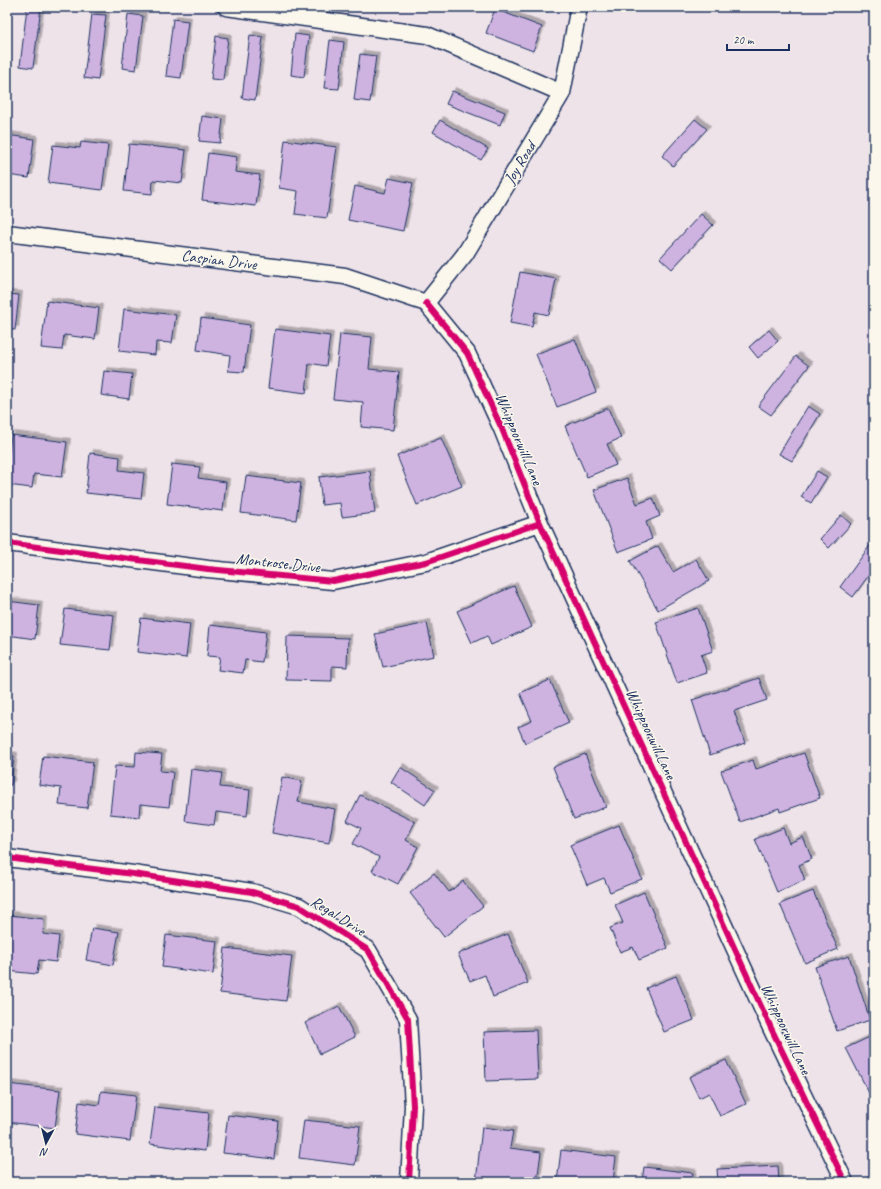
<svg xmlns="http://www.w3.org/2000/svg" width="881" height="1189" viewBox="0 0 881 1189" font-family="Caveat,sans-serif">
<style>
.building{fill:#ceb3e1;stroke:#1b2f5e;filter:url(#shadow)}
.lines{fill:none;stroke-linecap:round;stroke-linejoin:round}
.minor-casing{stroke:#1b2f5e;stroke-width:19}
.minor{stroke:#fbf7ec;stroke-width:16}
.cycleway-casing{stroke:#fbf7ec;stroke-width:8}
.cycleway{stroke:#d6006c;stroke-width:6}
.labels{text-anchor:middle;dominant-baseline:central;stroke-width:3;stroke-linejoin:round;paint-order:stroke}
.street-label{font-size:16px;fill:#1b2f5e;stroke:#fbf7ec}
</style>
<defs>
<filter id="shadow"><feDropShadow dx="3.5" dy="-3.5" stdDeviation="0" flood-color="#0004"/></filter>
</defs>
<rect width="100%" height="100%" fill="#eee3e9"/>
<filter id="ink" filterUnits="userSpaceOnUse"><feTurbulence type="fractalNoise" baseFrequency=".025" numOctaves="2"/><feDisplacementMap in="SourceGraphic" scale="8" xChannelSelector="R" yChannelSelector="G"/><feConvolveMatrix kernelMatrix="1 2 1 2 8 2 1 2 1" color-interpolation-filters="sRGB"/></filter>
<g filter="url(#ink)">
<path class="building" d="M7 7H9L7 24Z
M27 7H41L33 68 20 66Z
M531 7H549L547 12Z
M495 9 542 27 533 51 486 33Z
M92 14 106 15 98 80 84 78Z
M128 14 143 16 136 70 122 68Z
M173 19 188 21 181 78 166 76Z
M295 34 309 36 304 77 291 75Z
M250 35 263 37 255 100 242 98Z
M216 36 228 38 223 80 211 79Z
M330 40 344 42 339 89 324 88Z
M360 54 376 56 370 102 354 100Z
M452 91 505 112 500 125 446 104Z
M202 116 223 119 220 143 199 141Z
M695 119 707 129 673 166 662 156Z
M440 120 488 149 481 160 433 132Z
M7 135 34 139 29 178 7 175Z
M285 140 337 147 327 218 295 214 298 191 279 188Z
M81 142 108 145 102 190 48 183 53 145 80 148Z
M129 144 186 150 182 183 153 180 152 194 124 191Z
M208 153 237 157 235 172 260 175 256 206 202 200Z
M389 178 413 183 403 231 348 220 355 186 385 193Z
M701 214 713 225 672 269 660 258Z
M520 272 556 279 549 315 535 312 532 327 510 323Z
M7 294 19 295 15 330 7 329Z
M47 301 99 308 95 339 64 335 62 350 41 348Z
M124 309 176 315 172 343 156 342 155 355 119 351Z
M201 318 250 325 244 372 228 371 230 355 197 350Z
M275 329 330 336 326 366 309 363 306 393 268 388Z
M769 330 778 341 758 358 749 347Z
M340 334 372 337 369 369 399 372 393 430 361 427 363 402 333 399Z
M575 339 596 392 557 407 536 354Z
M796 356 809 366 771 415 758 406Z
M104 371 132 374 129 399 101 395Z
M808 406 820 414 792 461 779 454Z
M608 408 621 438 607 444 616 465 587 477 565 426Z
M11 435 67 442 62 477 34 474 32 488 7 485V469Z
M441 438 462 486 417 505 397 456Z
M90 453 120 457 119 470 144 473 141 499 86 493Z
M172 464 200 467 198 478 226 482 223 511 167 504Z
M370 471 375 513 342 517 340 503 322 505 319 477Z
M817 471 827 477 811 503 801 497Z
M246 476 301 483 296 520 241 513Z
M627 478 637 504 653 498 660 516 646 522 652 539 618 552 594 490Z
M841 515 851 524 829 548 820 539Z
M871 544 874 546V568L853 597 840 587Z
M658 546 673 572 696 559 709 581 658 610 630 561Z
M514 586 532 627 491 645 487 636 472 643 457 611Z
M7 601 39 605 35 639 7 635Z
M698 608 713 651 701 655 707 673 677 683 656 622Z
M65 609 114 615 110 650 60 645Z
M141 618 190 624 186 658 137 652Z
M427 623 434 656 383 667 375 634Z
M210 625 266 632 262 662 245 660 243 673 218 670 220 657 207 656Z
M287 636 348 638 347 667 332 666V681L286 680Z
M759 678 767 700 734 711 745 743 710 755 692 700Z
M550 680 569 723 525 743 518 727 532 721 520 693Z
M136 752 162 754 160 771 173 772 169 807 140 804 139 817 110 814 115 766 135 767Z
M804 753 820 798 780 812 779 808 740 822 721 771 753 760 756 769Z
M585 754 606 807 574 819 553 767Z
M7 755 14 756 11 785H7Z
M43 756 93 762 87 808 59 805 61 788 39 785Z
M400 767 435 790 425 805 391 782Z
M191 769 222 773 220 787 250 790 247 816 216 812 214 825 185 821Z
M282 777 302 781 298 802 335 809 329 843 272 833Z
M360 795 415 822 406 840 418 847 398 884 372 871 379 857 353 844 361 828 347 821Z
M619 825 642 879 610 892 604 878 587 885 570 845Z
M783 828 789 843 803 837 812 859 799 865 805 880 777 892 755 839Z
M434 873 449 892 463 881 483 906 444 937 410 893Z
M813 891 838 949 805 963 780 904Z
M644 892 668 948 639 960 633 947 620 952 610 928 623 923 615 905Z
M9 915 44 919 43 934 59 936 56 962 39 960 37 974 7 971V934Z
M92 928 119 932 113 965 86 960Z
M508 934 528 983 493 997 485 975 470 981 458 954Z
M166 935 217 941 213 974 162 967Z
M225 948 292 956 286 1001 220 993Z
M849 956 870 1020 837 1031 815 967Z
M676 976 694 1020 664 1032 646 988Z
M339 1006 355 1037 320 1054 305 1023Z
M536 1030 538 1079 486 1081 484 1032Z
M874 1035V1098L872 1099 846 1048Z
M726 1060 746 1104 720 1116 709 1093 699 1098 689 1077Z
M7 1084 60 1090 55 1128 7 1122Z
M101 1091 136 1095 130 1141 75 1134 79 1102 99 1105Z
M155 1107 209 1113 205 1151 150 1144Z
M228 1115 278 1121 274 1159 223 1153Z
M304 1120 360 1126 355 1165 299 1158Z
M482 1127 513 1131 510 1148 541 1152 537 1182H476Z
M561 1150 616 1157 613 1182H557Z
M778 1166 779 1182H718L717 1169Z
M644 1167 693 1173 692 1182H642Z"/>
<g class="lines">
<g class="minor-casing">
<path id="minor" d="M226 7 427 35 562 93
M7 233 345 276 426 303
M426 303 467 353 502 429 540 523 771 1028 845 1182
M426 303 465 254 562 93 579 7
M7 543 208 569 333 581 426 562 540 523
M7 858 133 874 252 892 299 906 368 950 408 1019 413 1106 409 1182"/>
</g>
<use href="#minor" class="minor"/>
<g class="cycleway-casing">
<path id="cycleway" d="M426 303 467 353 502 429 540 523 771 1028 845 1182
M7 543 208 569 333 581 426 562 540 523
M7 858 133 874 252 892 299 906 368 950 408 1019 413 1106 409 1182"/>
</g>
<use href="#cycleway" class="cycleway"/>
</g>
</g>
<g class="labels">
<g class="street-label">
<text transform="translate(520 163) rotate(-59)">Joy Road</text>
<text transform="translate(219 260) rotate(7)">Caspian Drive</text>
<text transform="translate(519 439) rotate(67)">Whippoorwill Lane</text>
<text transform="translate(278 563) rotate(6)">Montrose Drive</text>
<text transform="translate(651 734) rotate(65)">Whippoorwill Lane</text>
<text transform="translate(338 916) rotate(32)">Regal Drive</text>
<text transform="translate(786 1029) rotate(65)">Whippoorwill Lane</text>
</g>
</g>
<rect width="881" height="1189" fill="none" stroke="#fbf7ec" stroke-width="24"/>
<rect x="12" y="12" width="857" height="1165" fill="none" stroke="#1b2f5e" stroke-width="1.5" filter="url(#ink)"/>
<g transform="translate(46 1143) rotate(187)" stroke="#fbf7ec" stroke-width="3" paint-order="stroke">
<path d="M0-3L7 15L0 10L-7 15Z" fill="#1b2f5e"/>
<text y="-6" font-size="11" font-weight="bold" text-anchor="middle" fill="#1b2f5e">N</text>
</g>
<path d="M727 44v6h62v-6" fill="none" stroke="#1b2f5e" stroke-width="2"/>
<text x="733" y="44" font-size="12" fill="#1b2f5e" stroke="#fbf7ec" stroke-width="3" paint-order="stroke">20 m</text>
</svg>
